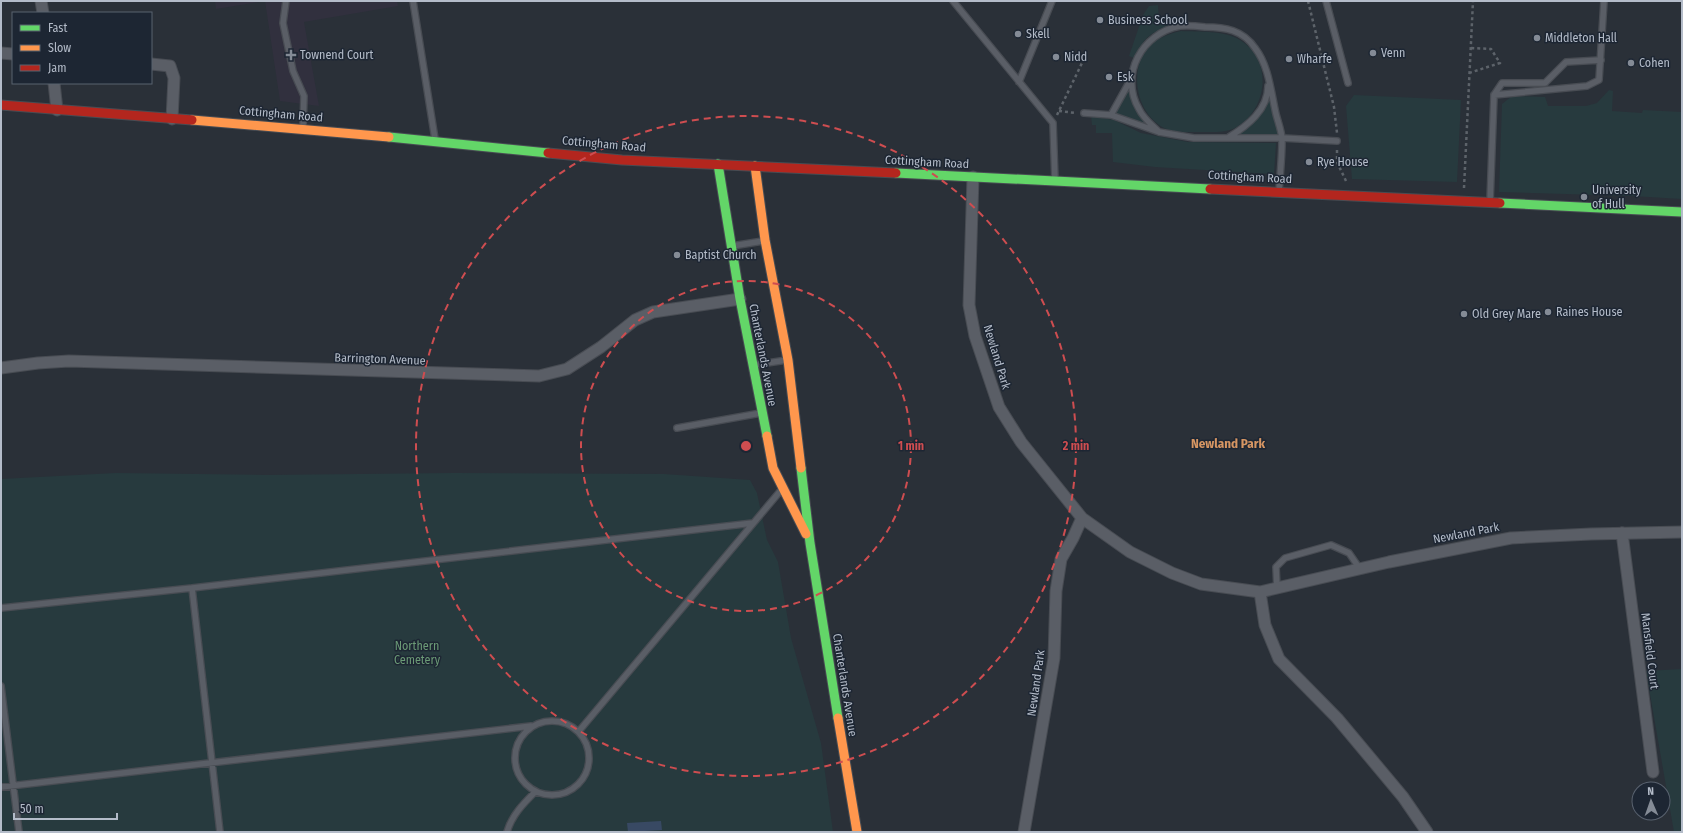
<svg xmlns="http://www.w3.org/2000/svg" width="1683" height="833" viewBox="0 0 1683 833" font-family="'Fira Sans Condensed',sans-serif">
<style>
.medical{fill:#31303e}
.green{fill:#273a3e}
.water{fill:#384963}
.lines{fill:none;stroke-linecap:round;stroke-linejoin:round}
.lane-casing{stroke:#484c53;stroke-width:8}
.street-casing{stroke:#484c53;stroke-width:13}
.fast-casing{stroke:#484c53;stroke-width:11}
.slow-casing{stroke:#484c53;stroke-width:11}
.jam-casing{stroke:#484c53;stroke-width:11}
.path{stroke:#5d636a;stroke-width:2.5;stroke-dasharray:3 3;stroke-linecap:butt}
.lane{stroke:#5a5e66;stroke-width:5.5}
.street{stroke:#5a5e66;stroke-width:11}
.fast{stroke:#63d668;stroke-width:9}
.slow{stroke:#ff974d;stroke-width:9}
.jam{stroke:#b3261e;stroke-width:9}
.ring{fill:none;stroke:#ce4d50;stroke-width:2;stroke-dasharray:7 5}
.poi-dot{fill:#848b96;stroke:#1d2633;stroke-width:1.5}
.labels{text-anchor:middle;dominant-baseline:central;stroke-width:3;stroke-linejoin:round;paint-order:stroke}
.poi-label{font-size:12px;fill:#b4bcc9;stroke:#1d2633;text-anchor:start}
.street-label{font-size:12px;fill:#b4bcc9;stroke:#1d2633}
.park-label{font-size:12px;fill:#6b9a76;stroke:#1d2633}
.neighbourhood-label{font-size:13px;font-weight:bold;fill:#d59563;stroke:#1d2633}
.centre{fill:#ce4d50;stroke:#1d2633;stroke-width:2}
.ring-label{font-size:12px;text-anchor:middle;font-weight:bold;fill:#ce4d50;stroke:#1d2633;stroke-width:3;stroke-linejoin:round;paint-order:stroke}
</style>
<rect width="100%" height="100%" fill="#2a3038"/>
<path class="medical" d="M215 1H397L398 6 304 22 319 106 280 101 265 1 216 9Z"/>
<path class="green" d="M1158 5 1159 21 1181 24C1168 26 1153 30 1144 41 1141 46 1139 53 1137 59L1129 56 1143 15 1149 6Z
M1181 31C1200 32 1223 30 1240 40 1274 60 1268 112 1233 129 1223 133 1211 132 1200 132 1189 132 1175 133 1164 128 1139 115 1130 79 1143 54 1151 40 1167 34 1181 31Z
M1267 76 1282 138H1229L1250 123 1268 92Z
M1131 79 1139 109 1159 132 1111 115Z
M1609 90 1613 91 1612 111 1642 113 1643 110 1682 112V199L1632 196 1499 192 1502 104 1512 96 1545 97 1548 106H1586L1597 103Z
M1354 95 1461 100 1457 182 1352 179 1346 106Z
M1091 116 1114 120 1141 133 1188 142 1276 143 1274 174 1155 167 1113 162 1112 133H1096V125H1092Z
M116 473 266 475 454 473 664 474 750 480 757 493 767 540 778 562 791 638 821 743 833 832H1V479Z
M1682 669V832H1674L1646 671Z"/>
<path class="water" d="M661 821 662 830 628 832 627 823Z"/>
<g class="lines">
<g class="lane-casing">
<path id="lane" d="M286 1 283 23 293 71 304 96 303 126
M413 1 435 139
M953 1 1053 123 1055 181
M1326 1 1348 83
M1019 82 1052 1
M1494 95 1587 86 1599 80 1604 1
M1084 113 1111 115 1159 132 1194 138H1282L1337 141
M1111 115 1131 79
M1159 132C1152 125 1143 118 1139 109 1119 75 1142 33 1180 26 1188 25 1197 26 1205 27 1225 27 1243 30 1255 48 1269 66 1271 92 1276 114 1278 122 1282 132 1282 140 1282 157 1280 175 1279 192
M1229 137C1247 126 1268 110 1268 86
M1490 202 1494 95 1502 83H1545L1566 62 1601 60
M732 246 763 241
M754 365 787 360
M677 428 761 413
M192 588 220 832
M1277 588 1276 567 1285 558 1331 545 1349 553 1360 569
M1 608 192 588 753 523
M1 686 19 832
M515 758a37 37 0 1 1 74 0a37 37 0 1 1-74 0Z
M579 731 782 489
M1 787 531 726
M507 832C512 815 523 804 535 792"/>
</g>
<g class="street-casing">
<path id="street" d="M41 1 43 13
M1 53 13 54
M151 64 170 66 174 78 172 119
M54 83 57 110
M973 177 969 305 975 336 999 407 1021 442 1082 518 1130 552 1172 573 1201 584 1260 592 1389 562 1511 538 1591 534 1682 532
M1 368 38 363 69 361 539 376 567 369 601 347 635 320 653 312 740 299
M1622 533 1653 772
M1260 592 1265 625 1279 659 1337 718 1403 797 1427 832
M1024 832 1054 658 1056 591 1061 559 1073 538 1082 518"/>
</g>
<g class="fast-casing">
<path id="fast" d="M389 137 548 153
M718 164 740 299 767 436
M896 173 1210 189
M1500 203 1682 212
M801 468 810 543 838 718"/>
</g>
<g class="slow-casing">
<path id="slow" d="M192 120 389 137
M755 166 765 240 788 360 801 468
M767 436 773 468 806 534
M838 718 857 832"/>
</g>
<g class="jam-casing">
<path id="jam" d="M1 105 192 120
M548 153 622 160 896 173
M1210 189 1500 203"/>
</g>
<path class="path" d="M1308 1 1334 107 1337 133
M1469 73 1500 63 1491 49 1471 48
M1059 111 1076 113
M1057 115 1082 63
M1337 150V162L1346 181
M1464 188 1473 1"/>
<use href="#lane" class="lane"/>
<use href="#street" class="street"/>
<use href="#fast" class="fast"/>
<use href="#slow" class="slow"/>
<use href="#jam" class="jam"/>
</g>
<g class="ring">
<circle cx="746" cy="446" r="165"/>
<circle cx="746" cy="446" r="330"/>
</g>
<g class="poi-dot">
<circle cx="1100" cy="20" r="4"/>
<circle cx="1018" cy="34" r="4"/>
<circle cx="1537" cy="38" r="4"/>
<circle cx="1373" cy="53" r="4"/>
<path d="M289 49h4v4h4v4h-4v4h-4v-4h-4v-4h4z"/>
<circle cx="1056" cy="57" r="4"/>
<circle cx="1289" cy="59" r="4"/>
<circle cx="1631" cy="63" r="4"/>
<circle cx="1109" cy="77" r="4"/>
<circle cx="1309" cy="162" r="4"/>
<circle cx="1584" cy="197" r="4"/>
<circle cx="677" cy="255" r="4"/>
<circle cx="1548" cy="312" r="4"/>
<circle cx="1464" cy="314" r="4"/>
</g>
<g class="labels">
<g class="poi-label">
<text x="1108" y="20">Business School</text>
<text x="1026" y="34">Skell</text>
<text x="1545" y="38">Middleton Hall</text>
<text x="1381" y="53">Venn</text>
<text x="300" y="55">Townend Court</text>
<text x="1064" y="57">Nidd</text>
<text x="1297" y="59">Wharfe</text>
<text x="1639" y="63">Cohen</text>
<text x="1117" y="77">Esk</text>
<text x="1317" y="162">Rye House</text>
<text x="1592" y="190">University<tspan x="1592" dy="14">of Hull</tspan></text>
<text x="685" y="255">Baptist Church</text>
<text x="1556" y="312">Raines House</text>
<text x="1472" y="314">Old Grey Mare</text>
</g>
<g class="street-label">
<text transform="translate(281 114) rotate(5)">Cottingham Road</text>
<text transform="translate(604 144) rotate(5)">Cottingham Road</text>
<text transform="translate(927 162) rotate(3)">Cottingham Road</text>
<text transform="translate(1250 177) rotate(3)">Cottingham Road</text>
<text transform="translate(763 355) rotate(79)">Chanterlands Avenue</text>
<text transform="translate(997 357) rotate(73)">Newland Park</text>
<text transform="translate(380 359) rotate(2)">Barrington Avenue</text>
<text transform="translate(1466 533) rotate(-11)">Newland Park</text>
<text transform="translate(1650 651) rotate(83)">Mansfield Court</text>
<text transform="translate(1036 683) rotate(-82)">Newland Park</text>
<text transform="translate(845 685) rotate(81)">Chanterlands Avenue</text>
</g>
<g class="park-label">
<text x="417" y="646">Northern<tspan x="417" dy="14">Cemetery</tspan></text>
</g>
<g class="neighbourhood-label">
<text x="1228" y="443">Newland Park</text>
</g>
</g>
<circle cx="746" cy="446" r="6" class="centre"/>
<g class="ring-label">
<text x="911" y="450">1 min</text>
<text x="1076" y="450">2 min</text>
</g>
<rect width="1683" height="833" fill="none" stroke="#b4bcc9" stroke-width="4"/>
<rect x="12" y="12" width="140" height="72" fill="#1d2633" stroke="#59626f"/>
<rect x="20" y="25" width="20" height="6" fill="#63d668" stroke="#59626f"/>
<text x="48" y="32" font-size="12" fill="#b4bcc9">Fast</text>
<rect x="20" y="45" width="20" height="6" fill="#ff974d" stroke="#59626f"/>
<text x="48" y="52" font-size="12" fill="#b4bcc9">Slow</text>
<rect x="20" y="65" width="20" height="6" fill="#b3261e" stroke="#59626f"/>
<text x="48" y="72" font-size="12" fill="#b4bcc9">Jam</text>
<g transform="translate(1651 801) rotate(358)"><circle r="19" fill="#1d2633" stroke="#59626f"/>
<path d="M0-3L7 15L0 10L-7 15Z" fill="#848b96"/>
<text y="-6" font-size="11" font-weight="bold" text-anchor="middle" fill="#b4bcc9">N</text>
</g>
<path d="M14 813v6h103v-6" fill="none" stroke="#b4bcc9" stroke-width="2"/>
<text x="20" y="813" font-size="12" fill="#b4bcc9" stroke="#1d2633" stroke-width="3" paint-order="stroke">50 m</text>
</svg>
